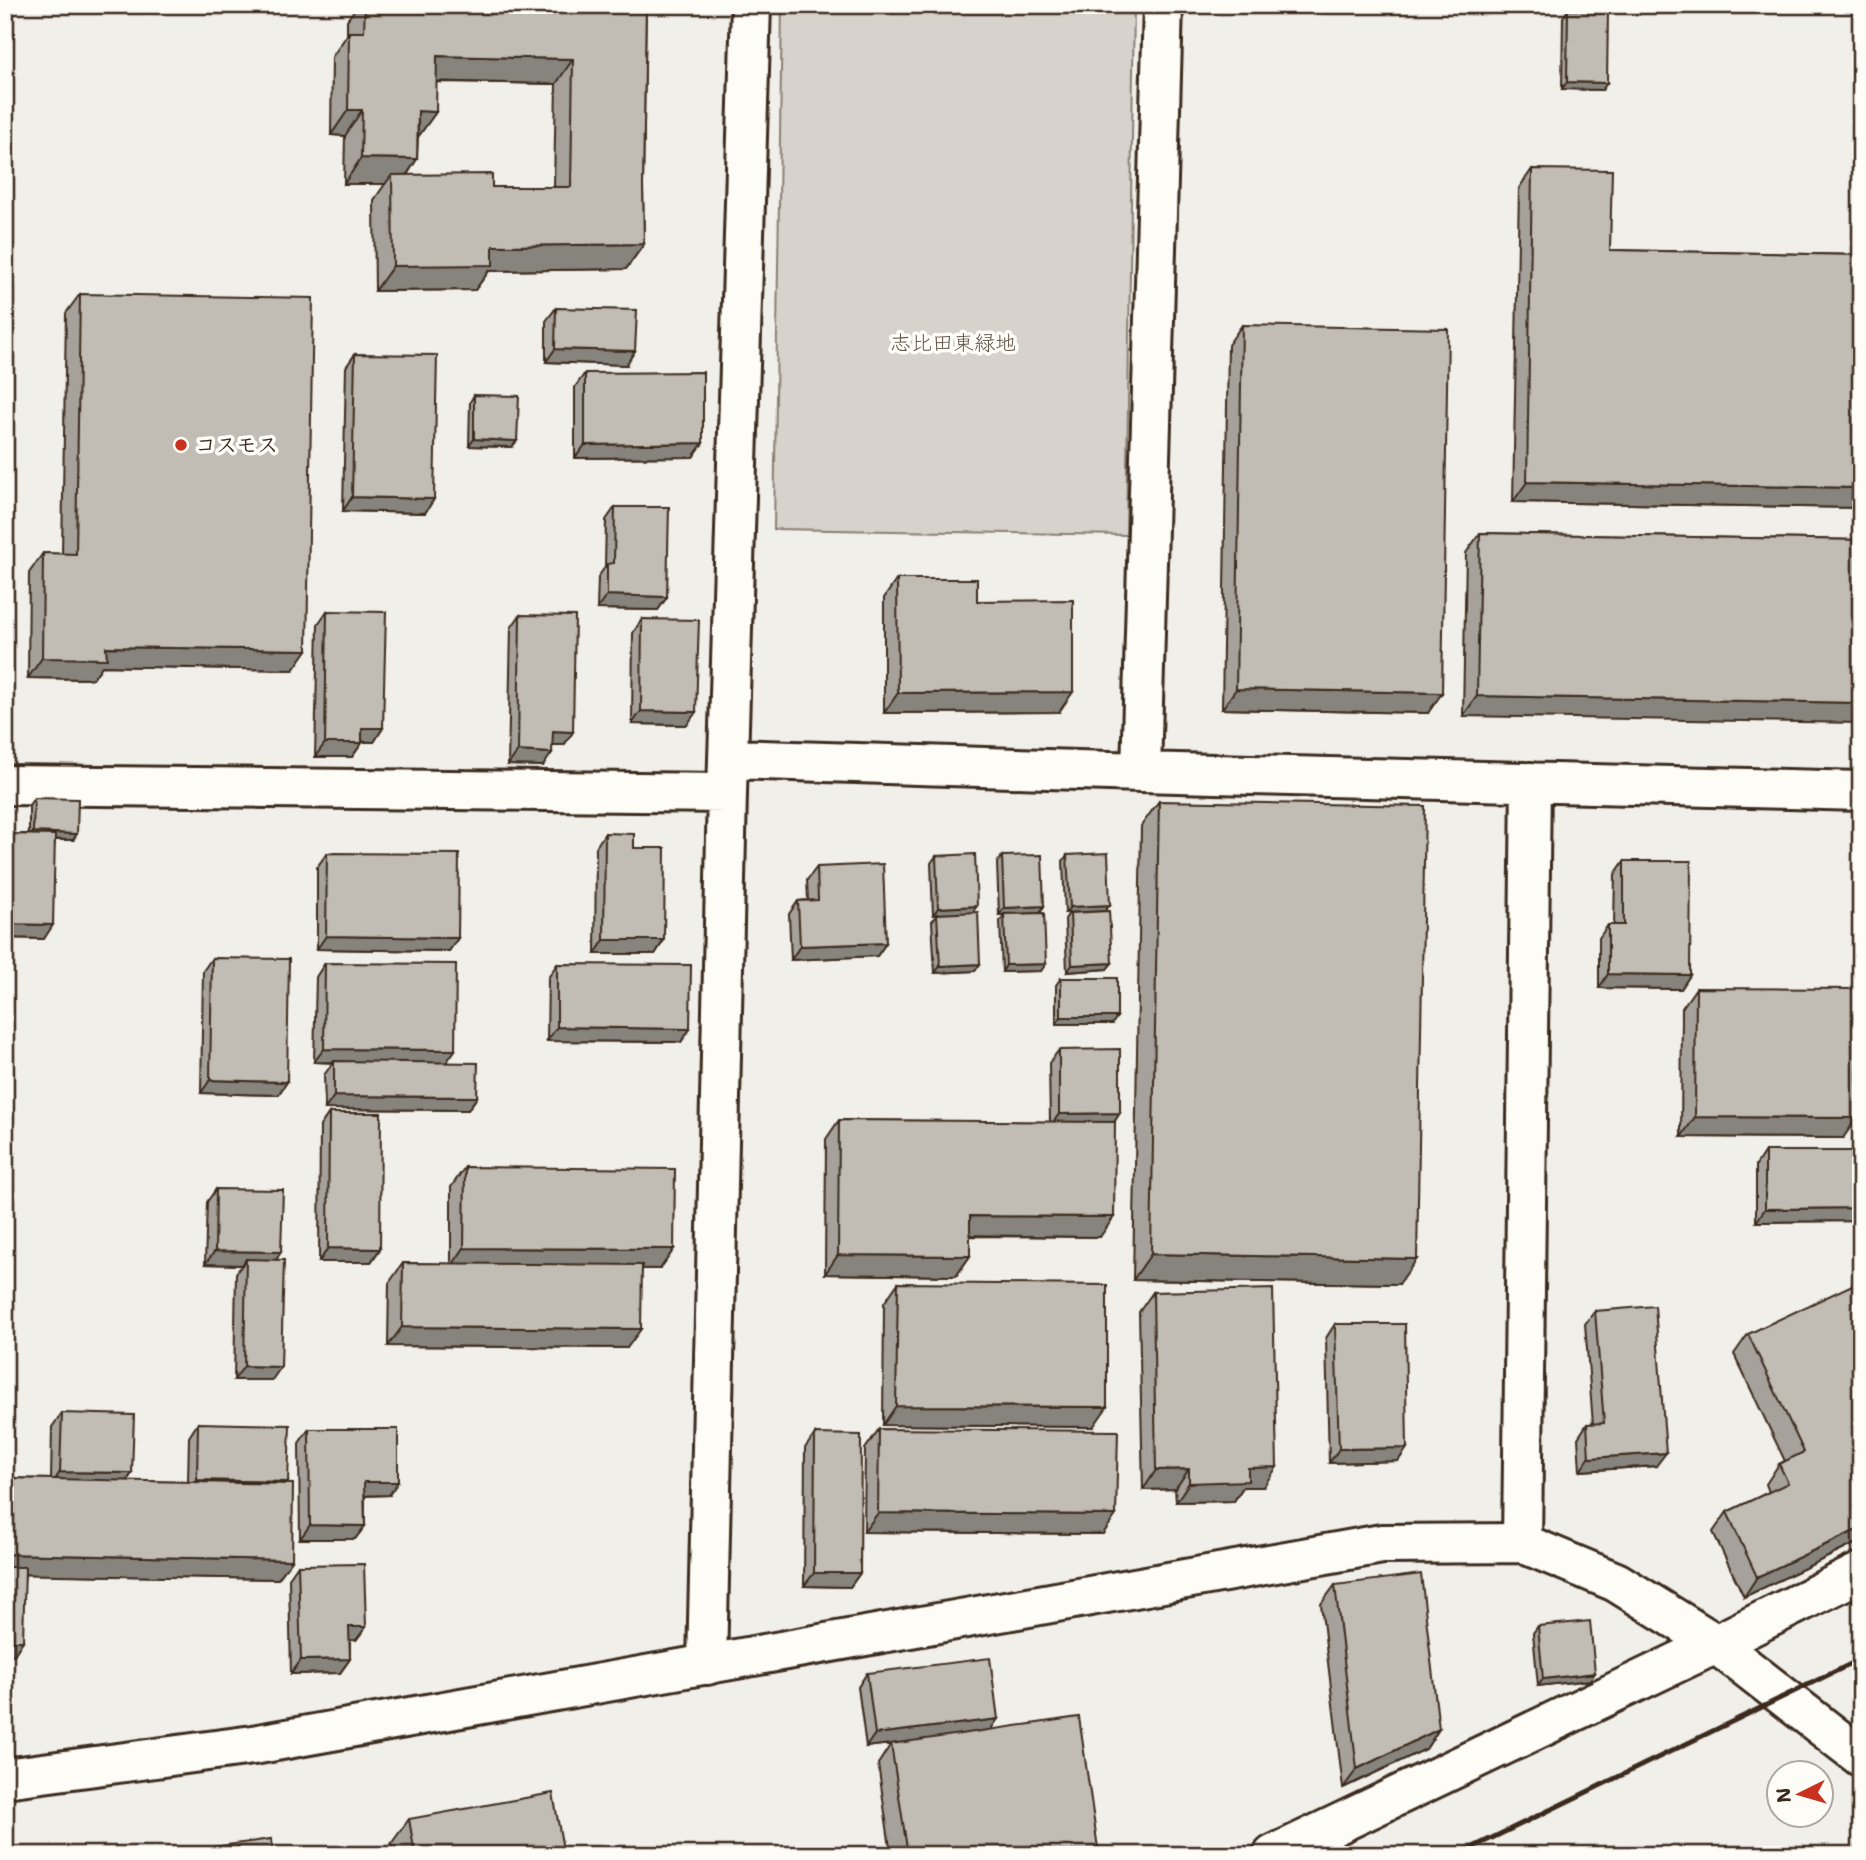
<svg xmlns="http://www.w3.org/2000/svg" width="1866" height="1860" viewBox="0 0 1866 1860" font-family="'Shantell Sans','Klee One',sans-serif">
<style>
.green{fill:#d7d2cc;stroke:#897e75;stroke-width:2}
.lines{fill:none;stroke-linecap:round;stroke-linejoin:round}
.minor-casing{stroke:#3b2a1e;stroke-width:44}
.tertiary-casing{stroke:#3b2a1e;stroke-width:44}
.path{stroke:#3b2a1e;stroke-width:4.5;stroke-dasharray:2 5;stroke-linecap:butt}
.minor{stroke:#fdfcf7;stroke-width:38}
.tertiary{stroke:#fdfcf7;stroke-width:38}
.rail{stroke:#3b2a1e;stroke-width:5}
.wall{fill:#a6a29b;stroke:#3b2a1e;stroke-width:2;fill-rule:evenodd}
.shaded-wall{fill:#87847e;stroke:#3b2a1e;stroke-width:2}
.building{fill:#c1bcb4;stroke:#3b2a1e;stroke-width:2}
.poi-dot{fill:#c8321e;stroke:#fdfcf7;stroke-width:2.5}
.labels{text-anchor:middle;dominant-baseline:central;stroke-width:7;stroke-linejoin:round;paint-order:stroke}
.park-label{font-size:21px;fill:#62544a;stroke:#fdfcf7}
.poi-label{font-size:21px;font-weight:bold;fill:#3b2a1e;stroke:#fdfcf7;text-anchor:start}
</style>
<rect width="100%" height="100%" fill="#f1efea"/>
<filter id="ink" filterUnits="userSpaceOnUse"><feTurbulence type="fractalNoise" baseFrequency=".0143" numOctaves="2"/><feDisplacementMap in="SourceGraphic" scale="14" xChannelSelector="R" yChannelSelector="G"/><feConvolveMatrix kernelMatrix="1 2 1 2 8 2 1 2 1" color-interpolation-filters="sRGB"/></filter>
<g filter="url(#ink)">
<path class="green" d="M782 5H1134L1126 535 774 529Z"/>
<g class="lines">
<g class="minor-casing">
<path id="minor" d="M729 759 1141 772 1861 791
M1141 772 1163 5
M5 785 727 793
M1522 1543 1531 782
M707 1665 727 793 751 5
M1273 1855 1716 1644 1861 1572"/>
</g>
<g class="tertiary-casing">
<path id="tertiary" d="M5 1778 253 1745 1382 1544 1522 1543 1616 1582 1716 1644 1861 1757"/>
</g>
<path class="path" d="M1848 1855 1861 1843"/>
<use href="#minor" class="minor"/>
<use href="#tertiary" class="tertiary"/>
<path class="rail" d="M1457 1855 1861 1659"/>
</g>
<path class="wall" d="M358 5H646L643 185 644 244 626 269 489 271 475 290 375 291 374 200 385 184H344L345 136 331 135 332 57 347 35V20ZM436 82 556 84 554 187H492L407 175 417 159 418 137 436 112Z
M1568 10 1602 90 1562 89 1563 17Z
M1532 169 1610 250 1861 255V508L1513 502 1519 188Z
M80 294 293 670 102 666 93 679 28 678 29 573 43 553 62 554 66 313Z
M556 308 626 365 546 362V321Z
M1242 325 1428 713 1222 709 1228 345Z
M355 354 434 499 425 513 343 511 346 367Z
M585 373 703 443 693 457 575 458V387Z
M474 395 512 447 469 446 470 402Z
M615 507 667 597 658 610 597 609 598 577 605 567 606 520Z
M1480 533 1861 540 1463 716 1466 553Z
M897 579 977 601 1059 712 884 713V598Z
M327 611 383 728 374 742H362V743L352 757H315L318 624Z
M520 615 573 732 564 745H553L543 766 508 765 511 628Z
M642 619 687 725 632 724 633 633Z
M34 798 73 840H55L44 939 5 938V834H29V805Z
M1159 801 1399 1284 1133 1280 1141 826Z
M605 833 634 848 664 940 655 954H595L596 847Z
M327 853 458 938 449 951 317 949V867Z
M1067 855 1105 911 1107 969 1067 972 1065 919 1069 913H1065L1063 861Z
M936 856 972 913 980 964 975 971 935 973 932 921 937 915H933L931 863Z
M1002 856 1044 906 1040 913 1041 971 1002 972 1000 921 1004 915H999L997 863Z
M1624 861 1690 975 1681 989 1599 988V938L1608 925H1614L1615 874Z
M817 867 886 943 877 956 791 960 789 914 798 901 808 900 807 880Z
M212 958 287 1082 278 1095 201 1093 203 971Z
M325 963 455 1050 446 1062 477 1097 468 1110 325 1109 324 1075 333 1063 314 1062 316 977Z
M557 964 690 1029 681 1042 547 1041 548 978Z
M1061 978 1112 1024H1056V985Z
M1696 988 1843 1138 1681 1137 1682 1008Z
M1059 1050 1114 1122 1100 1237 970 1236V1256L956 1276 825 1274 826 1139 839 1120 1050 1122 1049 1063Z
M329 1113 380 1249 371 1262H319L320 1126Z
M1765 1151H1861V1264H1859V1221L1756 1222V1165Z
M465 1167 674 1249 660 1269H642L627 1348 388 1346 389 1283 403 1263 451 1264V1187Z
M216 1189 281 1252 276 1259 272 1380H234L236 1273 242 1265 205 1264 207 1202Z
M898 1283 1093 1427 883 1425 884 1303Z
M1153 1292 1263 1487H1243L1234 1501 1176 1502 1175 1489 1143 1490 1139 1312Z
M1861 1304V1541L1744 1597 1713 1532 1727 1512 1769 1492 1766 1484 1779 1464 1785 1461 1734 1354 1748 1334Z
M1595 1311 1656 1466 1580 1471 1578 1438 1587 1424H1593L1585 1324Z
M1335 1324 1407 1448 1398 1461 1329 1463 1326 1338Z
M62 1413 132 1473 127 1481 188 1482 189 1437 198 1423 288 1482 287 1484 292 1560 278 1579 25 1574 14 1655 5 1478 51 1479 52 1427Z
M309 1429 389 1495 365 1496V1526L355 1539H300L299 1443Z
M879 1429 1103 1534 864 1532 865 1449Z
M815 1434 860 1573 850 1587 804 1586 805 1448Z
M298 1565 366 1627 356 1640H350V1659L340 1673 291 1674 289 1578Z
M1335 1585 1439 1729 1426 1749 1343 1788 1321 1604Z
M1538 1626 1590 1680 1538 1686 1533 1633Z
M867 1673 990 1730 1099 1855H891L878 1764 891 1744 899 1743 866 1747 858 1687Z
M409 1819 564 1855H393L391 1844Z
M212 1847 273 1855H207Z"/>
<path class="shaded-wall" d="M437 56 573 59 556 84 419 81Z
M1567 82 1607 83 1602 90 1562 89Z
M348 110H362L345 136 331 135Z
M418 111 436 112 418 137Z
M361 158 417 159 400 185 392 175 385 184H344Z
M644 244 626 269 489 271 475 290 375 291 393 266 493 246Z
M555 349 635 351 626 365 546 362Z
M474 439 517 441 512 447 469 446Z
M703 443 693 457 575 458 585 445Z
M1527 482 1861 488V508L1513 502Z
M352 497 434 499 425 513 343 511Z
M607 595 667 597 658 610 597 609Z
M106 647 307 650 293 670 102 666 93 679 28 678 42 658Z
M1236 689 1442 693 1428 713 1222 709Z
M1073 692 1059 712 884 713 898 693Z
M1477 696 1861 703V723L1463 716Z
M641 711 696 712 687 725 632 724Z
M362 728H383L374 742 353 741Z
M553 731 573 732 564 745H544Z
M325 743H362L352 757H315Z
M518 751 552 753 543 766 508 765Z
M33 832 77 834 73 840 28 839Z
M1110 905 1105 911 1065 913 1070 907Z
M977 906 972 913 933 915 938 908Z
M1044 906 1040 913 999 915 1004 908Z
M5 924 53 925 44 939 5 938Z
M326 936 458 938 449 951 317 949Z
M604 940H664L655 954H595Z
M886 943 877 956 791 960 800 946Z
M1112 963 1107 969 1067 972 1072 965Z
M980 964 975 971 935 973 940 966Z
M1046 964 1041 971 1002 972 1006 965Z
M1608 974 1690 975 1681 989 1599 988Z
M1061 1017H1117L1112 1024H1056Z
M557 1027 690 1029 681 1042 547 1041Z
M324 1049 455 1050 446 1063 314 1062Z
M210 1080 287 1082 278 1095 201 1093Z
M334 1096 477 1097 468 1110 325 1109Z
M1120 1113 1111 1127H1050L1059 1114Z
M1695 1117 1857 1118 1843 1138 1681 1137Z
M1861 1208V1219L1859 1221 1756 1222 1765 1209Z
M970 1216 1114 1217 1100 1237 957 1235Z
M328 1248 380 1249 371 1262H319Z
M464 1248 674 1249 660 1269 451 1267Z
M215 1251 281 1252 272 1266 246 1259 242 1265 205 1264Z
M1151 1254 1417 1259 1399 1284 1133 1280Z
M838 1255 970 1256 956 1276 825 1274Z
M402 1327 641 1329 627 1348 388 1346Z
M244 1366 281 1367 272 1380H234Z
M896 1406 1107 1407 1093 1427 883 1425Z
M1407 1448 1398 1461 1329 1463 1339 1449Z
M1666 1453 1656 1466 1580 1471 1589 1458Z
M1277 1467 1263 1487H1243L1234 1501 1176 1502 1189 1483 1248 1468Z
M1189 1469 1175 1489 1143 1490 1156 1470Z
M60 1472 132 1473 123 1487 51 1486Z
M197 1480 288 1482 279 1495 187 1494Z
M364 1482H398L389 1495 355 1496Z
M878 1513 1116 1515 1103 1534 864 1532Z
M310 1525 365 1526 355 1539H300Z
M1861 1528V1541L1744 1597 1757 1577Z
M5 1554 292 1560 278 1579 5 1574Z
M814 1573H860L850 1587 804 1586Z
M349 1627H366L356 1640 340 1641Z
M5 1641H23L14 1655 5 1654Z
M350 1659 340 1673 291 1674 301 1660Z
M1595 1673 1590 1680 1538 1686 1543 1679Z
M998 1719 989 1732 866 1747 875 1734Z
M1439 1729 1426 1749 1343 1788 1357 1769Z"/>
<path class="building" d="M365 5H646L643 185 644 244 493 246V265L393 266 392 175 492 174V187H571L573 59 437 56 436 112 418 111 417 159 361 158 362 110H348L349 32H364Z
M1568 10H1608L1607 83 1567 82Z
M1532 169 1612 170 1610 250 1861 255V488L1527 482Z
M80 294 313 298 307 650 106 647 107 659 42 658 43 553 76 554Z
M556 308 637 310 635 351 555 349Z
M1242 325 1448 329 1442 693 1236 689Z
M355 354 437 355 434 499 352 497Z
M703 372V443L585 445V373Z
M474 395 519 396 517 441 474 439Z
M615 507H669L667 597 607 595V564L614 563Z
M1480 533 1861 540V703L1477 696Z
M897 579H977V601L1073 600V692L898 693Z
M327 611 386 612 383 728H362V743H325Z
M520 615 575 616 573 732 553 731 552 753 518 751Z
M642 619 699 620 696 712 641 711Z
M34 798 78 799 77 834 33 832Z
M1159 801 1425 806 1417 1259 1151 1254Z
M605 833 634 834V848H665L664 940H604Z
M5 834 55 835 53 925 5 924Z
M327 853 459 854 458 938 326 936Z
M1108 853 1110 905 1070 907 1067 855Z
M975 854 977 906 938 908 936 856Z
M1042 855 1044 906 1004 908 1002 856Z
M1624 861H1691L1690 975 1608 974V925H1624Z
M883 864 886 943 800 946 798 901 818 900 817 867Z
M1109 911 1112 963 1072 965 1070 913Z
M978 912 980 964 940 966 937 914Z
M1044 913 1046 964 1006 965 1004 914Z
M212 958 289 959 287 1082 210 1080Z
M325 963 456 964 455 1050 324 1049Z
M557 964 691 965 690 1029 557 1027Z
M1061 978H1117V1017H1061Z
M1696 988 1858 989 1857 1118 1695 1117Z
M1120 1049V1113L1059 1114V1050Z
M334 1061 478 1063 477 1097 334 1096Z
M329 1113H381L380 1249 328 1248Z
M839 1120 1115 1122 1114 1217 970 1216V1256L838 1255Z
M1765 1151H1861V1208L1765 1209Z
M465 1167 675 1169 674 1249 464 1248Z
M216 1189 283 1190 281 1252 215 1251Z
M246 1259 284 1260 281 1367 244 1366Z
M403 1263 642 1265 641 1329 402 1327Z
M898 1283 1107 1285V1407L896 1406Z
M1852 1285 1861 1304V1528L1757 1577 1727 1512 1788 1483 1779 1464 1804 1452 1748 1334Z
M1273 1289 1277 1467 1248 1468V1481L1189 1483V1469L1156 1470 1153 1292Z
M1655 1306 1666 1453 1589 1458 1587 1424 1604 1423 1595 1311Z
M1335 1324H1405L1407 1448 1339 1449Z
M62 1413 134 1415 132 1473 60 1472Z
M198 1423 290 1425 288 1482 197 1480Z
M309 1429H398V1482H364L365 1526 310 1525Z
M879 1429 1118 1431 1116 1515 878 1513Z
M815 1434 861 1435 860 1573H814Z
M5 1478 293 1484 292 1560 5 1554Z
M364 1564 366 1627H349L350 1659 301 1660 298 1565Z
M5 1567H25L23 1641H5Z
M1421 1574 1439 1729 1357 1769 1335 1585Z
M1590 1621 1595 1673 1543 1679 1538 1626Z
M990 1658 998 1719 875 1734 867 1673Z
M1079 1717 1099 1855H908L891 1744Z
M553 1793 564 1855H415L409 1819Z
M271 1839 273 1855H213L212 1847Z"/>
</g>
<circle class="poi-dot" cx="181" cy="445" r="7"/>
<g class="labels">
<g class="park-label">
<text x="953" y="343">志比田東緑地</text>
</g>
<g class="poi-label">
<text x="195" y="445">コスモス</text>
</g>
</g>
<rect width="1866" height="1860" fill="none" stroke="#fdfcf7" stroke-width="28"/>
<rect x="14" y="14" width="1838" height="1832" fill="none" stroke="#3b2a1e" stroke-width="2.5" filter="url(#ink)"/>
<g transform="translate(1800 1794) rotate(265)"><circle r="33" fill="#fdfcf7" stroke="#afa8a0" stroke-width="2"/>
<path d="M0-5L12 26L0 18L-12 26Z" fill="#c8321e"/>
<text y="-10" font-size="19" font-weight="bold" text-anchor="middle" fill="#3b2a1e">N</text>
</g>
</svg>
